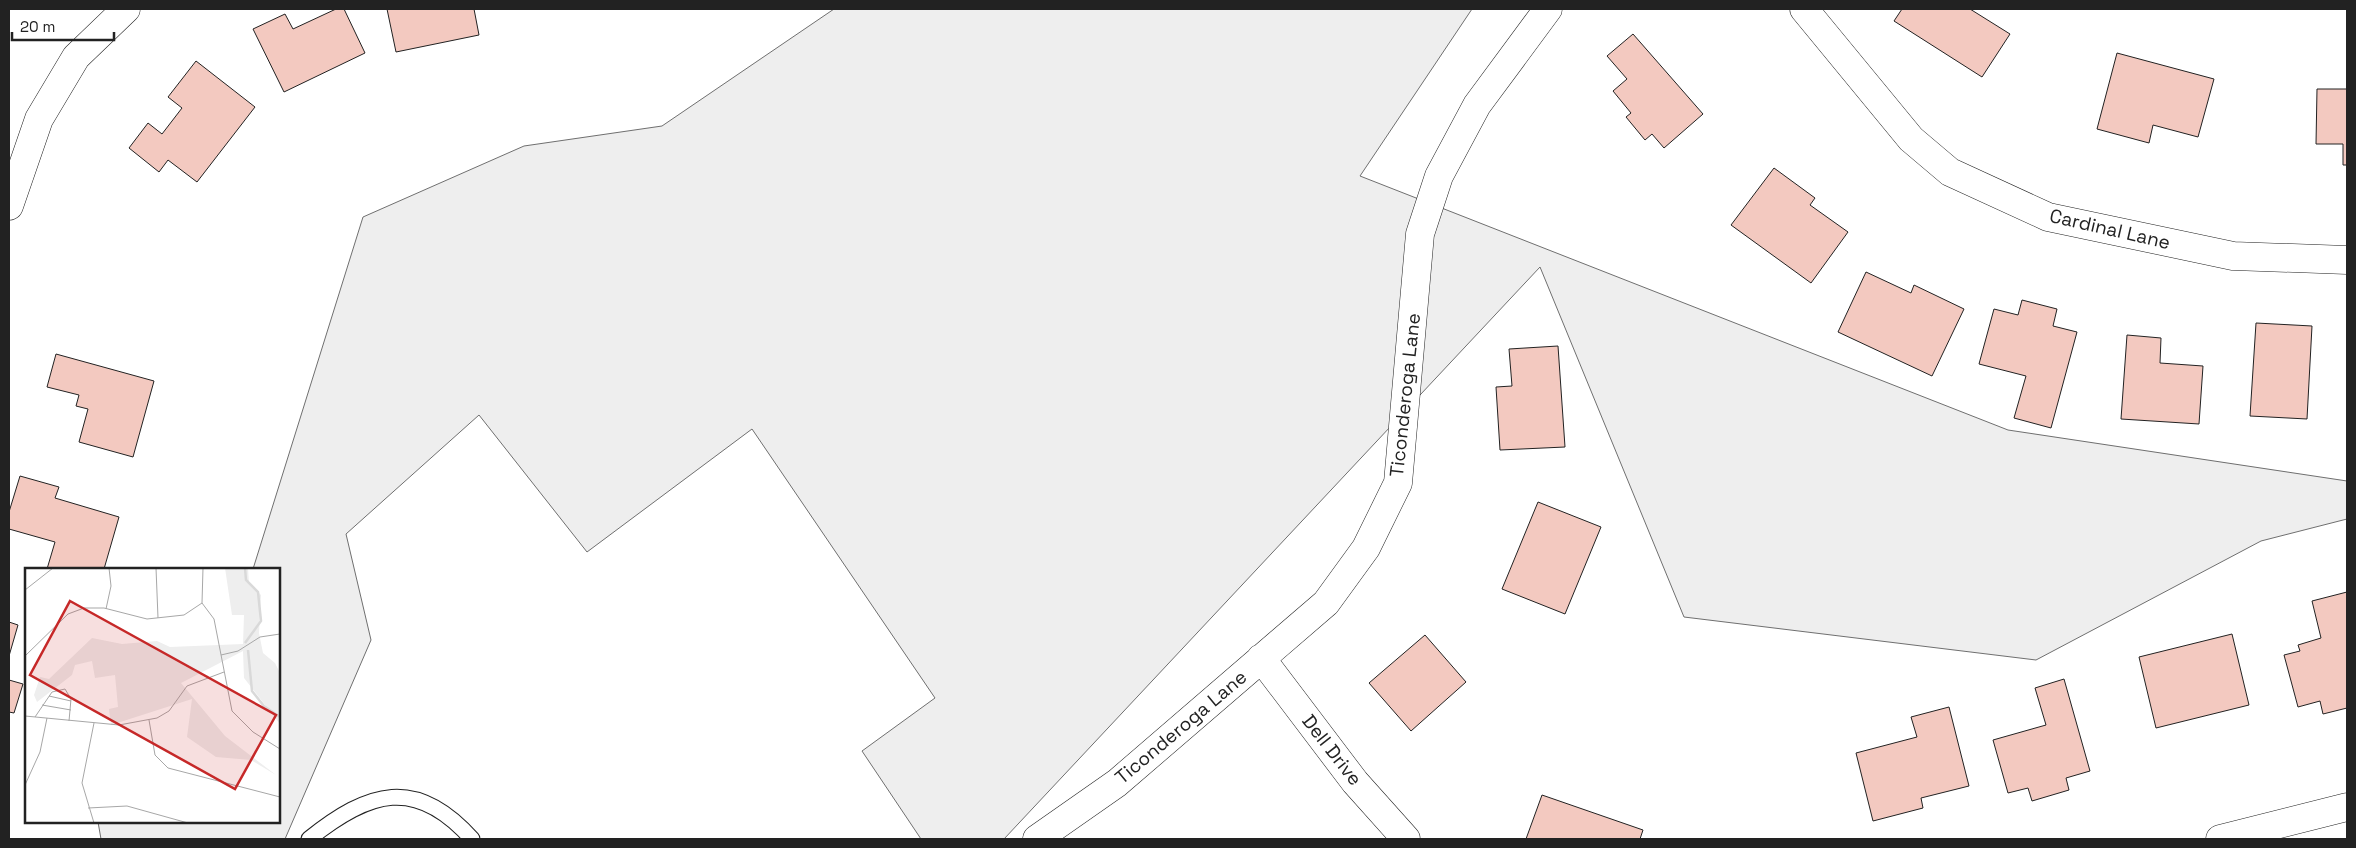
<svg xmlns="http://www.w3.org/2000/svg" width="2356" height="848" viewBox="0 0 2356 848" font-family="'Space Grotesk',sans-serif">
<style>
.green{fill:#eee;stroke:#6f6f6f}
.building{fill:#f3c9c0;stroke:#222}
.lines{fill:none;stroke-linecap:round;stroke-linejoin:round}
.service-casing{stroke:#222;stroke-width:17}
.minor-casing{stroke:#222;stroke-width:29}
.service{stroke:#fff;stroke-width:15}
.minor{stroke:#fff;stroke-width:28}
.labels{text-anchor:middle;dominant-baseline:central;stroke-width:4;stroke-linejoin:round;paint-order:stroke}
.street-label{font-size:19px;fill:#222;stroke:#fff}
.inset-river{fill:none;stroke:#d9d9d9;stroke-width:2.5}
.inset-road{fill:none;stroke:#a7a7a7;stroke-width:1}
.view{fill:#c62828;fill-opacity:0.15;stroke:#c62828;stroke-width:2.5}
.inset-edge{fill:none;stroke:#222;stroke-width:2.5}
</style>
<rect width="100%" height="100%" fill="#fff"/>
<path class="green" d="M834 9H1472L1360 176 2008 430 2347 481V519L2261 541 2036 660 1684 617 1540 267 1004 839H921L862 751 935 698 752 429 587 552 479 415 346 534 371 640 285 839H101L98 822H279V569H253L363 217 524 146 662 126Z"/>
<path class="building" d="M336 9H344L365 53 284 92 253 29 285 14 293 29Z
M387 9H474L479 35 396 52Z
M1902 9H1970L2010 34 1982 77 1894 21Z
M1633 34 1703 114 1664 148 1652 134 1645 140 1626 117 1631 113 1613 91 1627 79 1607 56Z
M2117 53 2214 79 2198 137 2153 125 2149 143 2097 129Z
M196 61 255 107 197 182 168 160 159 172 129 148 148 123 162 134 182 108 168 97Z
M2317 89H2347V165H2343V144H2316Z
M1774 168 1815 198 1810 205 1848 232 1811 283 1731 225Z
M1866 272 1911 293 1914 285 1964 309 1932 376 1838 332Z
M2022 300 2057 309 2053 326 2077 332 2051 428 2014 418 2026 376 1979 364 1994 309 2018 315Z
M2256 323 2312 326 2307 419 2250 416Z
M2127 335 2161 338 2160 363 2203 366 2199 424 2121 419Z
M1558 346 1565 447 1500 450 1496 387 1512 386 1509 349Z
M56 354 154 381 133 457 79 442 88 409 76 406 79 395 47 387Z
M20 476 59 487 55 498 119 517 104 569H47L55 542 9 529V512Z
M1538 502 1601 527 1565 614 1502 589Z
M2347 592V708L2323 714 2320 701 2298 707 2284 655 2300 651 2298 645 2321 638 2312 601Z
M9 622 18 625 9 656Z
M2232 634 2249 705 2156 728 2139 657Z
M1425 635 1466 682 1411 731 1369 683Z
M2064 679 2090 771 2066 778 2069 790 2032 801 2028 788 2008 793 1993 740 2046 725 2035 688Z
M9 680 23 684 14 713 9 712Z
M1949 707 1969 786 1921 798 1923 808 1873 821 1856 753 1917 737 1911 717Z
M1542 795 1643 830 1640 839H1526Z"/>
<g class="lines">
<g class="service-casing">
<path id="service" d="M309 839C369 791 416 776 472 839"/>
</g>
<g class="minor-casing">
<path id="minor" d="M1804 9 1911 139 1950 172 2048 217 2233 256 2347 260
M9 206 39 119 76 57 126 9
M1261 658 1355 782 1406 839
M1037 839 1117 783 1326 603 1366 548 1398 483 1420 234 1439 176 1477 105 1548 9
M2220 839 2347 807"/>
</g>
<use href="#service" class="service"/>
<use href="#minor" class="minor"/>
</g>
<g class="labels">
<g class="street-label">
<text transform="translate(2110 229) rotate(13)">Cardinal Lane</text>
<text transform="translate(1405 395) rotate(-84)">Ticonderoga Lane</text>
<text transform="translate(1181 727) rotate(-40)">Ticonderoga Lane</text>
<text transform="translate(1332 750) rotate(52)">Dell Drive</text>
</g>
</g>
<g transform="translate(25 568)">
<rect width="255" height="255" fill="#fff"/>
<path d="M200 0H223L224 15 236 27 234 65 238 85 250 95 255 105V156L219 110 218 83 156 115 200 168 251 207 226 192 191 189 162 169 167 131 86 157 84 141 93 139 90 107 70 110 67 93 50 97 47 107 12 134 9 127 15 109 24 111 67 70 97 76 132 73 145 79 218 76 219 47H207Z" fill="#eee"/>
<path class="inset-river" d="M220 0 221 12 233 24 236 53 220 75M223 82 227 123 239 138 255 149"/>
<path class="inset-road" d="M131 0 133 50M0 22 28 0M177 35 189 51 207 143 228 164 255 181M81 41 86 18 84 0M196 87 213 83 235 69 255 66M0 88 43 46 59 40H79L122 51 159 47 177 35 178 0M24 128 46 133M17 137 46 142M0 148 94 157 132 150 144 143 162 118 199 104M10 149 27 124 40 121 46 131 44 153M124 152 130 187 143 200 255 229M0 217 15 184 22 150M63 240 102 238 163 255M69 255 57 215 69 155"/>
<path class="view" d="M45 33 251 147 210 221 5 107Z"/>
<rect width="255" height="255" class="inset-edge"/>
</g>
<rect width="2356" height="848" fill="none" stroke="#222222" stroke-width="20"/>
<path d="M12 32v8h102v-8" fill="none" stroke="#222222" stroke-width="2.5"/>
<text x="20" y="32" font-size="15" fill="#222222" stroke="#ffffff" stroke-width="4" paint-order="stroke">20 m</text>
</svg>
